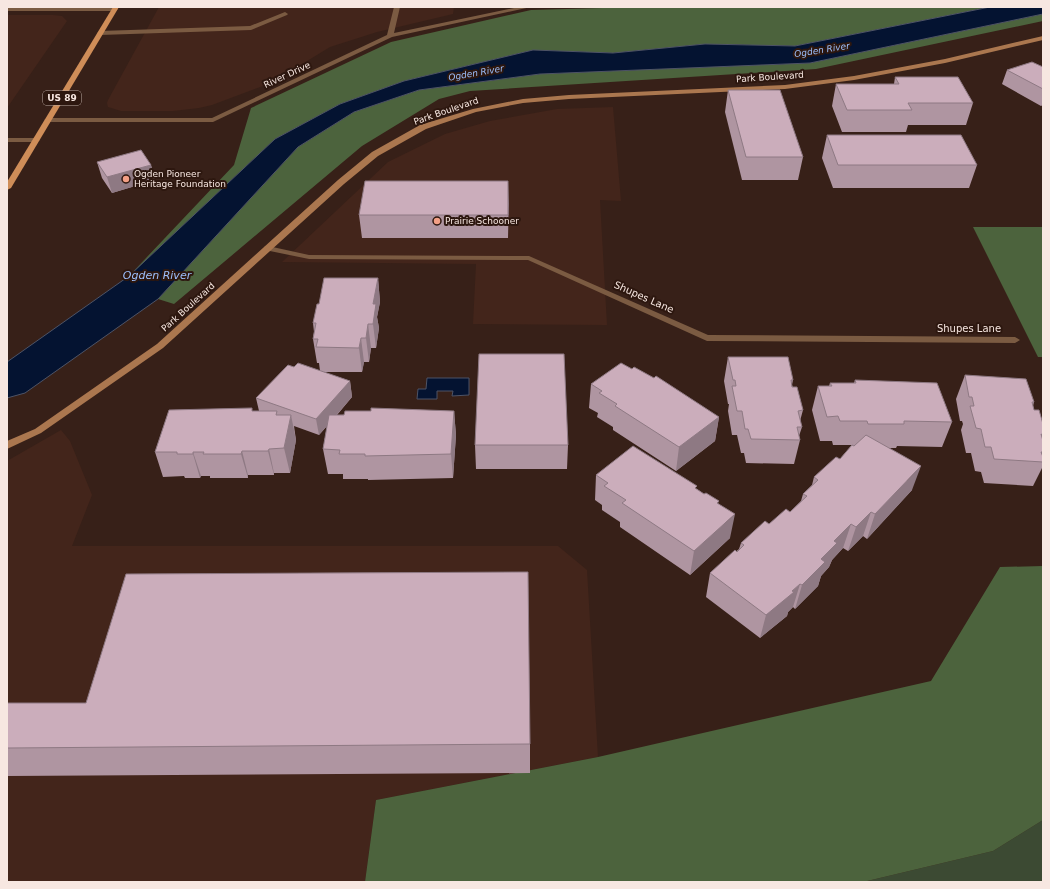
<svg xmlns="http://www.w3.org/2000/svg" width="1050" height="889" viewBox="0 0 1050 889" font-family="'DejaVu Sans',sans-serif">
<style>
.built{fill:#43251b}
.green{fill:#3c4a33}
.forest{fill:#4c633d}
.water{fill:#041331;stroke:#4d5366}
.lines{fill:none;stroke-linecap:round;stroke-linejoin:round}
.lane{fill:#7b5b42;fill-rule:evenodd}
.street{fill:#7b5b42;fill-rule:evenodd}
.secondary{fill:#ab774f;fill-rule:evenodd}
.primary{fill:#cf8d58;fill-rule:evenodd}
.wall{fill:#af95a1}
.shaded-wall{fill:#8e7983}
.building{fill:#cbadbb;stroke:#8e7983}
.poi-dot{fill:#f39f85;stroke:#2d170f;stroke-width:1.5}
.labels{text-anchor:middle;dominant-baseline:central;stroke-width:4;stroke-linejoin:round;paint-order:stroke}
.far-water-label{font-size:9px;font-style:italic;fill:#9cbffc;stroke:#2d170f}
.far-street-label{font-size:9px;fill:#f7e7e1;stroke:#2d170f}
.shield{fill:#2d170f;stroke:#baa9a2;stroke-width:1}
.shield-label{font-size:9px;font-weight:bold;fill:#f7e7e1}
.far-poi-label{font-size:9px;fill:#f7e7e1;stroke:#2d170f;text-anchor:start}
.street-label{font-size:10px;fill:#f7e7e1;stroke:#2d170f}
.water-label{font-size:11px;font-style:italic;fill:#9cbffc;stroke:#2d170f}
</style>
<rect width="100%" height="100%" fill="#372018"/>
<path class="built" d="M159 7H454L453 14 377 32 330 47 271 83 212 105 199 108 173 111H121L108 107 107 103 108 100Z
M7 15H53L62 16 67 21 7 108Z
M613 107 621 201 600 200 607 325 473 324 476 264 282 262 388 162 445 134 490 121 557 109Z
M61 430 70 441 92 495 72 546H558L587 570 598 757 376 800 365 882H7V461Z"/>
<path class="green" d="M1043 820V882H863L993 851Z"/>
<path class="forest" d="M638 7H990L795 46 705 44 613 53 533 50 404 81 340 104 275 139 129 276 234 165 251 108 391 42 531 10Z
M1043 14V21L816 69 470 91 439 99 362 146 174 304 158 299 298 147 354 112 419 90 540 74 810 63Z
M973 227H1043V357H1038Z
M1043 566V820L993 851 863 882H365L376 800 598 757 931 681 1000 567Z"/>
<path class="water" d="M990 7H1043V14L810 63 540 74 419 90 354 112 298 147 158 299 25 393 7 398V362L129 276 275 139 340 104 404 81 533 50 613 53 705 44 795 46Z
M427 378H469V395L452 396 453 391H437V399H417L418 389H426Z"/>
<g class="lines">
<path class="lane" d="M285 12 288 14 287 15 251 30 100 35 97 33 100 31 250 26Z"/>
<path class="street" d="M7 7H115L118 9 115 11H7Z
M394 7H400L394 33 519 7H531L392 37 213 122H48L44 120 48 118H212L387 35Z
M7 138H36L40 140 36 142H7Z
M265 246H268L309 255 529 256 708 335 1015 337 1020 340 1015 343 707 341 528 260 309 259 265 250 264 248Z"/>
<path class="secondary" d="M1043 36V40L945 63 854 80 785 89 569 99 523 103 476 112 426 129 378 156 344 184 163 348 41 433 7 449V441L35 429 157 344 338 180 372 152 420 125 473 109 523 99 569 95 785 85 854 76 945 59Z"/>
<path class="primary" d="M113 7H119L11 188 7 190V182Z"/>
</g>
<path class="wall" d="M1043 67V105L1041 106 1002 84 1007 70Z
M895 77 973 103 966 125H908L906 132H842L832 106 836 84H894Z
M728 90 803 157 798 180H742L725 112Z
M827 135 977 165 969 188H833L822 158Z
M97 162 151 165 155 180 112 193 102 178Z
M508 181V238H362L359 215Z
M378 278 380 302 377 317 379 328 376 348H371L369 362H364L362 372H323L350 381 352 397 337 415 454 411 456 435 453 478 368 480V479H343V474H328L323 449 327 426 319 435 294 426 296 440 290 473H274V475H248V478H210V476H201L200 478H185L184 476 163 477 155 452 253 411H259L256 398 294 367 320 371 319 363H317L313 339 314 332 313 323 319 304Z
M728 357 793 380 792 385 803 410 800 421 802 427 799 436 800 440 794 464 746 463 744 453H741L737 435H732L728 411 729 404H728L724 381Z
M965 375 1034 402 1033 406 1034 410 1043 424V466L1033 486 984 483 981 472 975 471 971 453H966L961 430 963 424 962 421H960L956 399Z
M855 380 952 422 942 447 897 446 896 448H888L912 490 867 539 863 536 848 551 843 548 832 560 829 567 821 576 818 586 795 609 793 607 788 612 787 616 760 638 706 597 710 573 739 549 741 543 769 524 790 512 801 501 803 494 812 485 814 477 840 459 852 445H833L832 441H820L812 410 818 386H829L830 383H854Z
M591 384 719 417 715 441 676 471 613 430V427L597 417 598 413 589 408Z
M475 445H568L567 469H476Z
M596 475 697 489 704 494 719 501 718 503 730 538 690 575 620 527V522L602 510V505L595 500Z
M7 703H86L530 744V773L7 776Z"/>
<path class="shaded-wall" d="M151 165 155 180 112 193 107 177Z
M508 181 509 204 508 238Z
M378 278 380 302 377 317 379 328 376 348 373 324V304Z
M368 324 371 348 369 362 366 338Z
M361 338 364 362 362 372 359 348Z
M350 381 352 397 319 435 316 419Z
M454 411 456 435 453 478 451 454Z
M291 415 296 440 290 473 284 448Z
M719 417 715 441 676 471 679 447Z
M269 449 274 473V475L268 451Z
M242 451 248 475V478L241 454Z
M193 452 201 476 200 478 193 454Z
M921 466 912 490 867 539 875 514Z
M871 512 863 536 848 551 856 527Z
M735 514 730 538 690 575 694 551Z
M851 524 843 548 832 560 829 567 821 576 818 586 795 609 802 585 834 541Z
M800 584 793 607 788 612 787 616 760 638 766 615Z"/>
<path class="building" d="M1032 62 1043 67V89L1007 70Z
M895 77H958L973 103H908L912 110H847L836 84H899Z
M728 90H780L803 157H746Z
M827 135H961L977 165H838Z
M141 150 151 165 107 177 97 162Z
M365 181H508V215H359Z
M324 278H378L373 304H376L373 324H368L366 338H361L359 348 316 347 318 339H313L316 323H313L317 304H319Z
M479 354H564L568 445H475Z
M728 357H788L793 380H791L792 387H797L803 410 798 411 802 427H797L800 440 751 439 748 429H745L742 411H737L732 386H736L735 380H733Z
M298 363 350 381 316 419 256 398 288 365 294 367Z
M621 363 632 369 634 367 654 378 656 376 719 417 679 447 615 406 617 404 599 393 602 391 591 384Z
M965 375 1026 379 1034 402H1032L1034 410H1039L1043 424V435L1041 434 1043 441V452H1041L1043 457V462L994 459 991 447H985L981 429 976 428 970 406H974L972 397H969Z
M855 380 937 383 952 422 904 421V424H868L867 421H840L838 416 827 417 818 386H832L830 383H856Z
M252 408V411H277L276 415H291L284 448 269 449 268 451H242L241 454H203L204 452H193V454H177V452H155L169 410Z
M371 408 454 411 451 454 365 456V454H339L340 450 323 449 329 415H344L345 411H371Z
M866 435 921 466 875 514 871 512 856 527 851 524 834 541 837 543 821 559 825 562 802 585 800 584 792 591 794 592 766 615 710 573 735 550 737 552 744 545 741 543 765 521 769 524 786 509 790 512 807 496 803 494 818 480 814 477 836 457 840 459 852 445 854 446Z
M633 446 697 486 695 488 704 494 706 493 719 501 717 503 735 514 694 551 622 503 626 500 604 486 608 483 596 475Z
M528 572 530 744 7 748V703H86L126 574Z"/>
<g class="poi-dot">
<circle cx="126" cy="179" r="4"/>
<circle cx="437" cy="221" r="4"/>
</g>
<g class="labels">
<g class="far-water-label">
<text transform="translate(822 50) rotate(-9)">Ogden River</text>
<text transform="translate(476 73) rotate(-10)">Ogden River</text>
</g>
<g class="far-street-label">
<text transform="translate(287 75) rotate(-25)">River Drive</text>
<text transform="translate(770 77) rotate(-4)">Park Boulevard</text>
<text transform="translate(446 111) rotate(-19)">Park Boulevard</text>
<text transform="translate(188 307) rotate(-42)">Park Boulevard</text>
</g>
<rect class="shield" x="43" y="91" width="38" height="14" rx="3"/>
<g class="shield-label">
<text x="62" y="98">US 89</text>
</g>
<g class="far-poi-label">
<text x="134" y="174">Ogden Pioneer<tspan x="134" dy="10">Heritage Foundation</tspan></text>
<text x="445" y="221">Prairie Schooner</text>
</g>
<g class="street-label">
<text transform="translate(644 297) rotate(24)">Shupes Lane</text>
<text x="969" y="328">Shupes Lane</text>
</g>
<g class="water-label">
<text x="157" y="275">Ogden River</text>
</g>
</g>
<rect width="1050" height="889" fill="none" stroke="#f7e7e1" stroke-width="16"/>
</svg>
